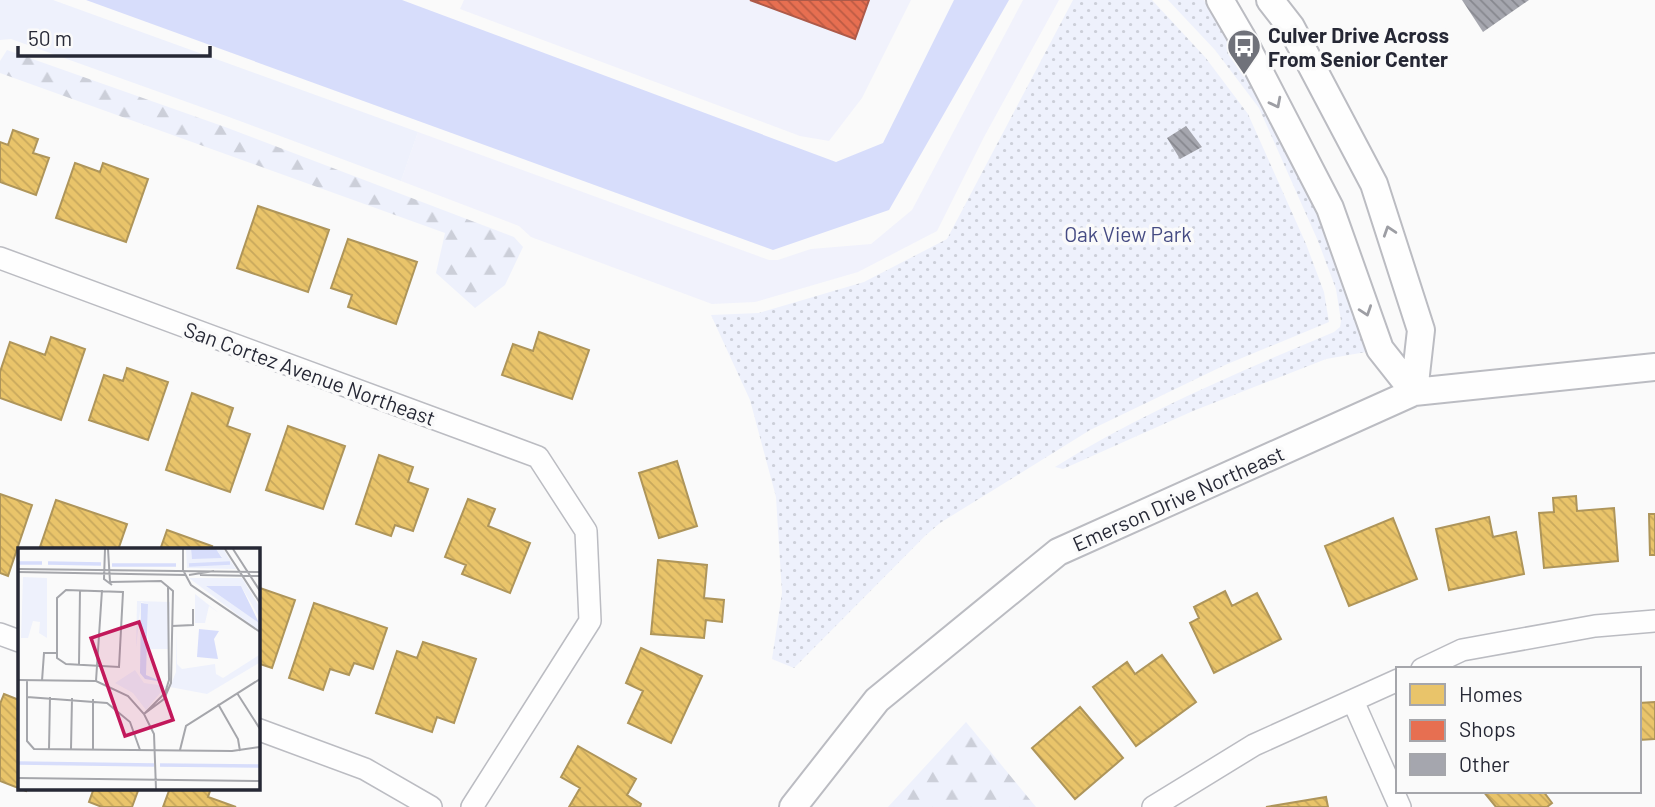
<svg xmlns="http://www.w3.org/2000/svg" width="1655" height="807" viewBox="0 0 1655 807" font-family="Barlow,sans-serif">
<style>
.built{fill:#f1f2fc}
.grass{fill:#eef1fc}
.forest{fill:url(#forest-firs)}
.park{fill:url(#park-dots)}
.water{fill:#d7ddfb}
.homes{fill:url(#homes-back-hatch);stroke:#ae955a;stroke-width:2}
.shops{fill:url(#shops-back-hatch);stroke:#ad5a49;stroke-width:2}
.building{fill:url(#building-back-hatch)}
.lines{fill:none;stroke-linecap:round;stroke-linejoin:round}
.minor-casing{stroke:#bbbcc2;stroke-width:24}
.tertiary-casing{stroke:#bbbcc2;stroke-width:30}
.minor{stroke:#fefefe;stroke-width:21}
.tertiary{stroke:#fefefe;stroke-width:26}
.oneway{stroke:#9d9ea4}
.labels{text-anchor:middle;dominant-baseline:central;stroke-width:7;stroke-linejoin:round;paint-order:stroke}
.poi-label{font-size:21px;font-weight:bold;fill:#262835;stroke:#fafafa;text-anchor:start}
.park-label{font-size:21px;fill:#454b83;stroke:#fafafa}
.street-label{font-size:21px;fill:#262835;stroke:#fafafa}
.inset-river{fill:none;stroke:#d7ddfb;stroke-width:3.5}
.inset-road{fill:none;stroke:#a5a6ab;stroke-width:2}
.view{fill:#c2185b;fill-opacity:0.15;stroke:#c2185b;stroke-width:3.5}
.inset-edge{fill:none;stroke:#262835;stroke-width:3.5}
</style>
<defs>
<pattern id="forest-firs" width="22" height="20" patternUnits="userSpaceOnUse" patternTransform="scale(1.75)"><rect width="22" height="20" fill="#eef1fc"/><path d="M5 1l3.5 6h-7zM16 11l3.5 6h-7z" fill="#cccfd9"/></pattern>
<pattern id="park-dots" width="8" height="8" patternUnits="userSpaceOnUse" patternTransform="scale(1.75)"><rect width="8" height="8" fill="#eef1fc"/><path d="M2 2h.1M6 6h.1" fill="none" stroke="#cccfd9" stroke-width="1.8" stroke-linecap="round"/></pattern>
<pattern id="homes-back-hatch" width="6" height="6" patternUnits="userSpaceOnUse" patternTransform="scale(1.75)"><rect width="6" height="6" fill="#e9c46a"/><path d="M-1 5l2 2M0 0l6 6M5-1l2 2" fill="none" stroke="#c8a85c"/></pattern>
<pattern id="shops-back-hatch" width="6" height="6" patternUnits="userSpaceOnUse" patternTransform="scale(1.75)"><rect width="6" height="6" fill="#e76f51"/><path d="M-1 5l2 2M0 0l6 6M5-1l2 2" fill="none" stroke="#bb5b44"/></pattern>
<pattern id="building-back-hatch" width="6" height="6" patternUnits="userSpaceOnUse" patternTransform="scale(1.75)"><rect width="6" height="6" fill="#a5a6ae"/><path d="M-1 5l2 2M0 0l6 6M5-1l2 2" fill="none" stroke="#86878e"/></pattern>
</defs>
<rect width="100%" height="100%" fill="#fafafa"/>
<path class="built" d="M464 0H911L862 98 829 141 800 136 460 9Z
M1023 0H1059L984 137 937 231 858 272 755 302 712 304 531 237 519 226 401 181 418 132 769 260H778L811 249 871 244 912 210Z"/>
<path class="grass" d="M0 0H53L418 132 401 181 229 117 11 39 0 40Z"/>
<path class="forest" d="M7 50 225 127 514 237 523 247 505 285 475 308 436 273 445 233 0 73V61Z
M966 722 1036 807H888Z"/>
<path class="park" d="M1073 0H1152L1205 57 1248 114 1306 244 1324 292 1329 322 1225 365 1090 430 940 523 925 536 794 668 772 659 782 593 776 497 750 400 711 315 759 313 864 282 947 239Z
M1168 0H1204L1228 42 1317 212 1366 352 1326 359 1193 411 1063 469 1055 467C1143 412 1239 372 1334 332L1340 327 1341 321 1336 289 1318 241 1259 108 1215 50Z"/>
<path class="water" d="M86 0H402L836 162 883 143 954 0H1009L889 210 773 250Z"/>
<path class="homes" d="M13 130 38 139 33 153 49 158 36 195 0 182V142L8 145Z
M75 163 100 172 103 163 148 179 126 242 56 218Z
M258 206 329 230 308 292 237 268Z
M348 239 417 262 396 324 348 307 352 295 331 288Z
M539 332 589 350 572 399 502 375 513 344 533 351Z
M51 337 85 349 61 420 0 398V372L10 342 45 355Z
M127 368 168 382 148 440 89 420 104 375 123 381Z
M192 393 233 408 227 426 250 434 230 492 166 470Z
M288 426 345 446 323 509 266 490Z
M379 455 413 467 408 482 428 489 413 531 395 525 391 536 356 524Z
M677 461 697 526 659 538 639 473Z
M0 494 32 505 8 576 0 573Z
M1576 496 1577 511 1614 508 1618 561 1544 568 1539 513 1554 512 1553 498Z
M468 499 495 509 488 526 530 543 510 593 462 574 466 565 445 557Z
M56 500 127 524 118 550H39Z
M1649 514H1655V555H1650Z
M1489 517 1493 537 1516 532 1524 574 1449 590 1436 529Z
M1393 518 1417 579 1349 606 1325 546Z
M167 530 212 546 210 550H160Z
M658 560 707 565 704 598 724 600 722 622 706 620 704 638 651 634Z
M257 587 295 600 272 668 257 663Z
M1225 591 1232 606 1257 593 1281 639 1214 673 1190 623 1199 618 1194 607Z
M314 603 387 628 373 669 354 663 349 675 330 669 323 690 289 678Z
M423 642 476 659 454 723 437 717 432 732 376 713 397 651 417 658Z
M641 648 702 676 671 743 628 723 643 691 626 683Z
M1162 655 1196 702 1136 746 1093 687 1127 662 1135 674Z
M4 694 19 700V788H27L26 791 0 781V704Z
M1655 702V739L1639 740V703Z
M1080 707 1123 758 1075 799 1032 748Z
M578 746 636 779 627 795 641 804 640 807H569L580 788 561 777Z
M94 788H139L132 807H102L89 802Z
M170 788H211L208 797 236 807H163Z
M1483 791H1543L1552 803 1547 807H1496Z
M1326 797 1328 807H1266Z"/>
<path class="shops" d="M750 0H869L855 39Z"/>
<path class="building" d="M1462 0H1529L1483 32Z
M1186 126 1202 147 1180 159 1167 138Z"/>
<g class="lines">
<g class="minor-casing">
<path id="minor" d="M0 258 538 457 586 531 590 621 472 807
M0 634 19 641
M1422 669 1462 650 1595 626 1655 621
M1353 701 1400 807
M257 729 365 769 431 807
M1153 807 1254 745 1398 680"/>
</g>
<g class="tertiary-casing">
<path id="tertiary" d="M1220 0 1241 36 1330 208 1380 349 1414 392
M1270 0 1291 27 1374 184 1421 330 1414 392
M793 807 877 700 1058 552 1414 392 1655 367"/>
</g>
<use href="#minor" class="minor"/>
<use href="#tertiary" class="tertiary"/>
</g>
<defs><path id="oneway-chevron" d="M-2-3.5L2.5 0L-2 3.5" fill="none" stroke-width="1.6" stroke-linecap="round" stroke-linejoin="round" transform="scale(1.75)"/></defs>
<g class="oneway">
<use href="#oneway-chevron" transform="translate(1276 103) rotate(63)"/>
<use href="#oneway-chevron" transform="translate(1389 231) rotate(-108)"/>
<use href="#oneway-chevron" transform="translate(1366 311) rotate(71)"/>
</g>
<defs>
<g id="bus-pin" transform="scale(1.75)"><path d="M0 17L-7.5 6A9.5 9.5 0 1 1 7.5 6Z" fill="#70727a" stroke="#fafafa"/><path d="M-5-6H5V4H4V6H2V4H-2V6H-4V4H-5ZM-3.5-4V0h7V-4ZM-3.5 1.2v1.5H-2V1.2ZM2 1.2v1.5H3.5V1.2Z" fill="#fff"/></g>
</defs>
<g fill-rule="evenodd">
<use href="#bus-pin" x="1244" y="46"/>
</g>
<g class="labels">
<g class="poi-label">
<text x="1268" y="34">Culver Drive Across<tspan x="1268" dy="24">From Senior Center</tspan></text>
</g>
<g class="park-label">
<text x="1128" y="233">Oak View Park</text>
</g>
<g class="street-label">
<text transform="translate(310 373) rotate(20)">San Cortez Avenue Northeast</text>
<text transform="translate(1178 498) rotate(-24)">Emerson Drive Northeast</text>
</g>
</g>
<g transform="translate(18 548)">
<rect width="242" height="242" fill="#fafafa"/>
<path d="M168 1H173L174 10 204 9 198 1H205L218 21 169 20ZM171 30H224L241 58V69L223 38H188L241 75V83ZM119 53 152 54 151 101H130V56L123 54 118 101Z" fill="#eef1fc"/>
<path d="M5 29 29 30V90L21 85 22 74 15 73 10 90H3ZM177 46 201 65 191 58 187 75H177ZM158 80 159 116 164 121 197 116 198 126 205 130 241 107V115L189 146 152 139 158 124Z" fill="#eef1fc"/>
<path d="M117 122 126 135 148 138 128 162 115 145 97 135Z" fill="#eef1fc"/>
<path d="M173 1H198L204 10 174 11ZM188 38H223L241 75ZM123 55 130 56 128 127 145 134 127 131 122 125ZM181 81 201 83 196 91 200 111 179 109Z" fill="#d7ddfb"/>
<path class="inset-river" d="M0 15H24M30 15 83 16M94 17H158M171 17 212 15M0 215 136 217M142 217 242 218"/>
<path class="inset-road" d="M87 1 86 31 94 37M90 1 92 34 143 33 155 43 153 135 146 151 126 166M165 1V22L173 37 242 84M207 1 242 55M215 1 242 43M0 21 242 24M0 24 168 27M171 27 196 23M182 27 242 28M48 42 105 44 101 119 48 116 39 110V50ZM154 78 175 77V61M61 116 62 42M0 132 78 133 110 148 126 166 136 186 138 241M9 133V193L16 201 214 203 242 199M24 133 26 105H39M78 133 84 42M219 145 242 181M9 149 89 155 112 174 122 202M200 156 220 191 222 203M126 166 147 145 151 132 150 38M31 201 32 149M53 201 54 150M75 201V151M162 202 168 178 242 131M0 230 242 233"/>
<path class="view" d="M121 74 155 172 107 188 73 90Z"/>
<rect width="242" height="242" class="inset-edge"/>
</g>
<rect x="1396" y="667" width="245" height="126" fill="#fafafa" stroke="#a5a6ab" stroke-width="2"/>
<rect x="1410" y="684" width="35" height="21" fill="#e9c46a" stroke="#a5a6ab" stroke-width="2"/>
<text x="1459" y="702" font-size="21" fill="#262835">Homes</text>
<rect x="1410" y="720" width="35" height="21" fill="#e76f51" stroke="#a5a6ab" stroke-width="2"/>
<text x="1459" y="737" font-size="21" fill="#262835">Shops</text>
<rect x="1410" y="754" width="35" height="21" fill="#a5a6ae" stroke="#a5a6ab" stroke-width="2"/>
<text x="1459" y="772" font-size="21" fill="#262835">Other</text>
<path d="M18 46v10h192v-10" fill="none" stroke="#262835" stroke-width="3.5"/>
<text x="28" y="46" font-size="21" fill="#262835" stroke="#fafafa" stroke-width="5" paint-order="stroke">50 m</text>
</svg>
